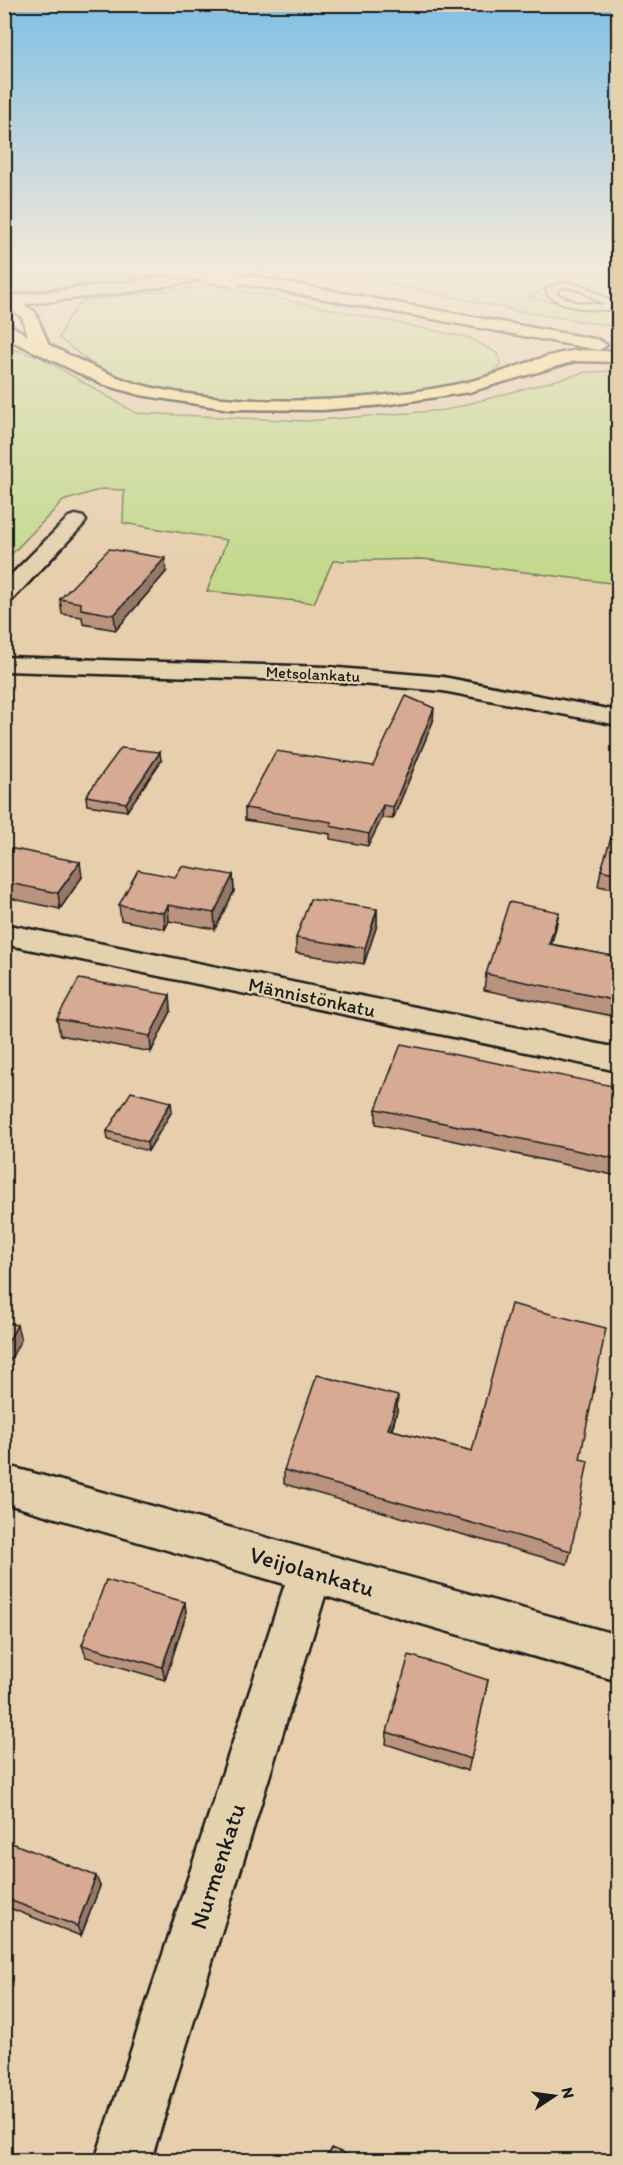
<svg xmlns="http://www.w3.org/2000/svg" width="623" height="2165" viewBox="0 0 623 2165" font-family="Itim,sans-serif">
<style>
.green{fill:#c4d98e;stroke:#707a55;stroke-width:1.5}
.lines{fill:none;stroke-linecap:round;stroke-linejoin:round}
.service-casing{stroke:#1c1c1c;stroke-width:4}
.minor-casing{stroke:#1c1c1c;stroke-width:5}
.tertiary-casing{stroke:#1c1c1c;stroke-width:5}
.trunk-casing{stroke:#1c1c1c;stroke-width:5}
.service{fill:#e4d2af;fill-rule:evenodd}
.minor{fill:#e4d2af;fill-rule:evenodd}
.tertiary{fill:#e4d2af;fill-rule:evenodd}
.trunk{fill:#fbdf96;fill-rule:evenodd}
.trunk-bridge-casing{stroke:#1c1c1c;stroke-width:20;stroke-linecap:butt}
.trunk-bridge{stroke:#fbdf96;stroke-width:17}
.wall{fill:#b9937e;stroke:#1c1c1c;stroke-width:1.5}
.shaded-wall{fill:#967867;stroke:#1c1c1c;stroke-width:1.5}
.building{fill:#d7ab93;stroke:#1c1c1c;stroke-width:1.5}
.labels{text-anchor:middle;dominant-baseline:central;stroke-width:5;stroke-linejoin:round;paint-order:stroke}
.far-street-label{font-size:16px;fill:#1c1c1c;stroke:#e4d2af}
.street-label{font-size:20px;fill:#1c1c1c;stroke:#e4d2af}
.near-street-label{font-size:24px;fill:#1c1c1c;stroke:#e4d2af}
</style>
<rect width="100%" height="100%" fill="#e7cfad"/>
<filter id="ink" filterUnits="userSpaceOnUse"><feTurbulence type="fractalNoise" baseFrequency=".0167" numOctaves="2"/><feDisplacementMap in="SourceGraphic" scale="12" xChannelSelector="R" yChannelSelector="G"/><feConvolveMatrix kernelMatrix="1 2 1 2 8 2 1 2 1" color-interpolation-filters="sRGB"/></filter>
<g filter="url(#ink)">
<path class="green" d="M5 264H94L137 277 45 289 5 292Z
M315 264H618V299L601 296 565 276 530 298 618 312V327L518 311 309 267Z
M214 285 470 338 497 353 501 366 486 378 435 389 350 398 251 400 146 387 92 364 59 338 67 320 82 301Z
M5 347 40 357 136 413 306 421 446 410 586 372 618 371V584L423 559 333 561 314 603 207 591 227 540 123 523 124 490 102 489 63 501 5 561Z"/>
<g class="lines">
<g class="service-casing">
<path id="service" d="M567 282 587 287 618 306V310C595 310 565 310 547 294V288ZM567 287 581 291 605 305 575 302 555 293 560 288Z"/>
</g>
<g class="minor-casing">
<path id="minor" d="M76 515 83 517 86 521 83 525 12 600 4 602V582L69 517Z
M4 657 326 667 443 677 618 711V725L443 691 326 681 4 671Z
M4 924 618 1048V1071L4 944Z
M4 1465 618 1635V1681L325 1596 151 2160H95L285 1584 4 1503Z"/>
</g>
<g class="tertiary-casing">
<path id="tertiary" d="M241 264H277L270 268 135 291 4 307V297L135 281Z"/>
</g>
<g class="trunk-casing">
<path id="trunk" d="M234 273 599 340 607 345 599 350 229 281 226 278 229 275Z
M10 296 35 312 49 345C79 360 109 376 141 385 234 409 374 403 468 382 503 374 537 356 573 351 587 349 604 351 618 352V362L575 361 469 392 384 405 322 410 229 409 140 395 102 384 12 341 4 334V321L28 336 22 317 12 310 4 314V298Z"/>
</g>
<use href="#service" class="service"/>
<use href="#minor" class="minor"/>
<use href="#tertiary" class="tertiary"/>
<use href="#trunk" class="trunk"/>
<g class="trunk-bridge-casing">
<path id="trunk-bridge" d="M165 266 234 278"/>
</g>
<use href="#trunk-bridge" class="trunk-bridge"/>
</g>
<path class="wall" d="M166 572 116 630 83 624 82 617 62 614 60 599Z
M433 721 393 819 382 818 368 846 330 839V834L245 820V808L373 766Z
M161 761 127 811 87 805 86 796Z
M618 826V890L598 886 601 870Z
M4 847 82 877 60 909 4 897Z
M233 875 234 891 215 929 169 921 165 929 121 920 119 905 175 877Z
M377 909V925L364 964 296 953V938Z
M556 927 551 944 618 957V1017L484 990 486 974Z
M170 995 171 1011 151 1052 60 1035 57 1019Z
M618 1087V1176L376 1124V1109Z
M172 1111 148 1151 108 1140 107 1131Z
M397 1411 392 1430 472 1451 580 1459 571 1551 567 1564 284 1484V1470Z
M185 1602 186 1615 165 1680 86 1657 82 1645Z
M488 1680 468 1771 386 1744 387 1732Z
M4 1840 100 1886 81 1936 4 1906Z"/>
<path class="shaded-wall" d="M165 558 166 572 116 630 114 615Z
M434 708 433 721 393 819V807Z
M160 752 161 761 127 811 126 803Z
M383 805 382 818 368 846 369 834Z
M80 862 82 877 60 909 58 893Z
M233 875 234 891 215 929 214 913Z
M168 905 169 921 165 929 164 913Z
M377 909V925L364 964 365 948Z
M559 912 556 927 547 960 549 944Z
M9 964 12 979 4 991V970Z
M170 995 171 1011 151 1052 150 1036Z
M171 1102 172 1111 148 1151 147 1142Z
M17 1325 21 1340 4 1372V1350Z
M398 1396 397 1411 387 1443 388 1429Z
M185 1602 186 1615 165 1680 162 1667Z
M96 1876 100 1886 81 1936 77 1926Z"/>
<path class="building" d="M109 549 165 558 114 615 81 609V603L60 599Z
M406 696 434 708 393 807 383 805 369 834 330 826 332 822 245 808 276 751 373 766Z
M121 748 160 752 126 803 86 796Z
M615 825 618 826V874L601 870Z
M4 847 80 862 58 893 4 882Z
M182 866 233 875 214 913 168 905 164 913 119 905 138 870 175 877Z
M310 899 377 909 365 948 296 938Z
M509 902 559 912 549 944 618 957V1001L486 974Z
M4 963 9 964 4 970Z
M79 979 170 995 150 1036 57 1019Z
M401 1044 618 1087V1159L376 1109Z
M131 1092 171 1102 147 1142 107 1131Z
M511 1304 606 1328 580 1459 588 1461 571 1551 284 1470 317 1375 398 1396 388 1429 472 1451Z
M4 1322 17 1325 4 1350Z
M106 1580 185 1602 162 1667 82 1645Z
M409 1655 488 1680 471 1759 387 1732Z
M4 1840 96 1876 77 1926 4 1898Z
M331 2148 361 2160H328Z"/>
</g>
<linearGradient id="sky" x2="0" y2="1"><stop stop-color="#7fc0e4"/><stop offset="0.47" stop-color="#f4e9da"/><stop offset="1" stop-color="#f4e9da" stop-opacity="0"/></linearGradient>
<rect width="623" height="567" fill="url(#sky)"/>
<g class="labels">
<g class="far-street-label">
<text transform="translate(313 674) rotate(3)">Metsolankatu</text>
</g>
<g class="street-label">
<text transform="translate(312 997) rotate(12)">Männistönkatu</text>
</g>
<g class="near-street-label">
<text transform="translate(312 1571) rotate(16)">Veijolankatu</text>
<text transform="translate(217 1866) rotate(-72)">Nurmenkatu</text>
</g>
</g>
<rect width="623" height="2165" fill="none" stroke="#e4d2af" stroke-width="24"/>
<rect x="12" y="12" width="599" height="2141" fill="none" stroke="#1c1c1c" stroke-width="2" filter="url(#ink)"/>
<g transform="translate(554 2096) rotate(77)" stroke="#e4d2af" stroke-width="4.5" paint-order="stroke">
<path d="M0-4.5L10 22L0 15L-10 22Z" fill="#1c1c1c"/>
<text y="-9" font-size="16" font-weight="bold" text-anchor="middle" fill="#1c1c1c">N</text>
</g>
</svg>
